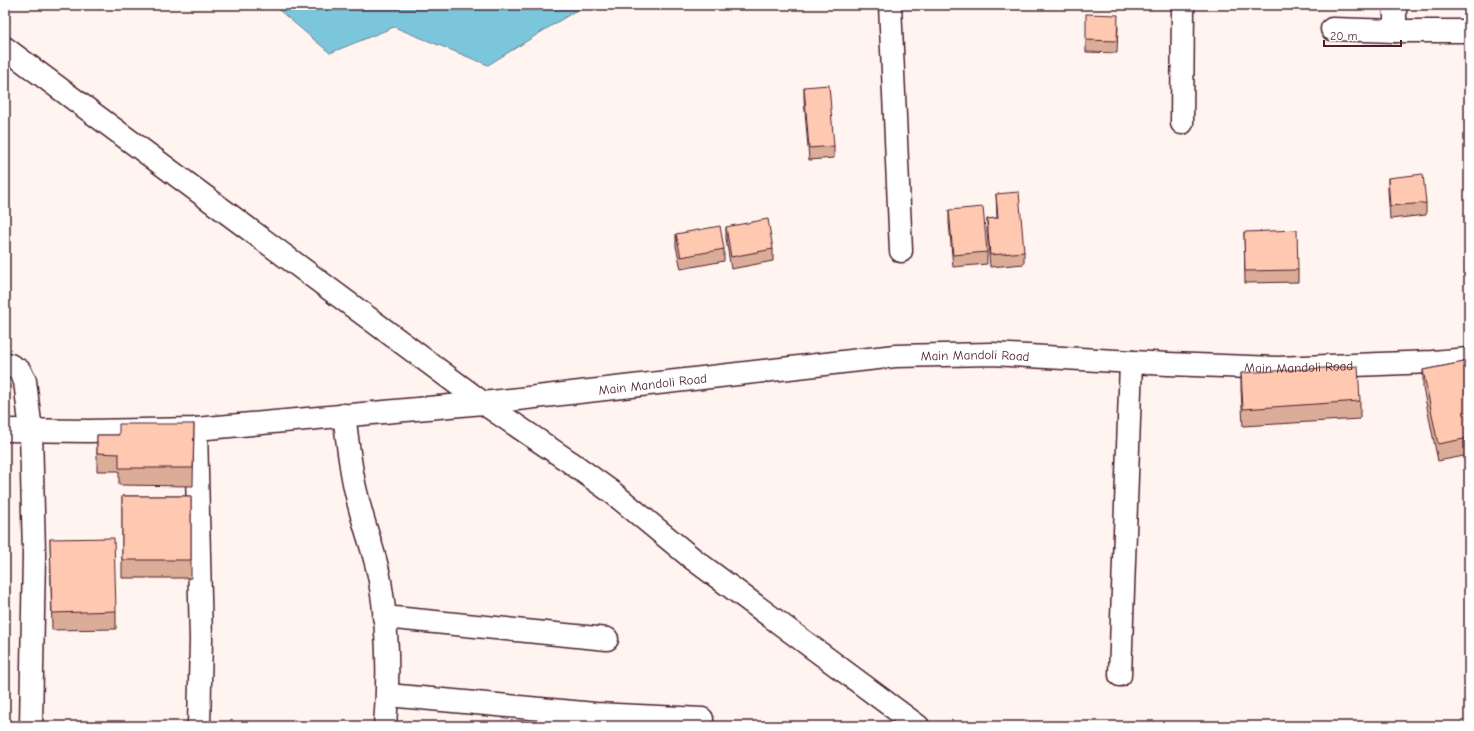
<svg xmlns="http://www.w3.org/2000/svg" width="1474" height="731" viewBox="0 0 1474 731" font-family="'Comic Neue',sans-serif">
<style>
.water{fill:#7cc6dc;stroke:#688395}
.lines{fill:none;stroke-linecap:round;stroke-linejoin:round}
.minor-casing{stroke:#4a1f2b;stroke-width:25}
.minor{stroke:#fff;stroke-width:22}
.wall{fill:#dbac98;stroke:#4a1f2b}
.building{fill:#ffc8b1;stroke:#4a1f2b}
.labels{text-anchor:middle;dominant-baseline:central;stroke-width:4;stroke-linejoin:round;paint-order:stroke}
.street-label{font-size:13px;fill:#4a1f2b;stroke:#fff}
</style>
<rect width="100%" height="100%" fill="#fff4ef"/>
<filter id="ink" filterUnits="userSpaceOnUse"><feTurbulence type="fractalNoise" baseFrequency=".025" numOctaves="2"/><feDisplacementMap in="SourceGraphic" scale="8" xChannelSelector="R" yChannelSelector="G"/><feConvolveMatrix kernelMatrix="1 2 1 2 8 2 1 2 1" color-interpolation-filters="sRGB"/></filter>
<g filter="url(#ink)">
<path class="water" d="M273 5H585L488 65 394 27 330 53Z"/>
<g class="lines">
<g class="minor-casing">
<g id="minor">
<path d="M890 5 901 251"/>
<path d="M1395 5V31"/>
<path d="M1332 29 1395 31H1469"/>
<path d="M5 48 483 403 570 462 613 493 693 559 918 726"/>
<path d="M1182 123 1183 5"/>
<path d="M5 364 10 365 20 371 25 381 31 431 34 554 31 726"/>
<path d="M344 415C348 442 350 470 357 496 363 525 375 552 380 581 388 628 389 678 385 726"/>
<path d="M196 429 201 640 199 726"/>
<path id="s1" d="M5 430 88 431 196 429 483 403 895 356 992 354 1168 364 1277 368 1432 362 1469 359"/>
<path d="M384 617 607 639"/>
<path d="M1120 675 1131 362"/>
<path d="M388 695 595 714 702 719 701 726"/>
</g>
</g>
<use href="#minor" class="minor"/>
</g>
<path class="wall" d="M1118 27 1117 53 1086 52V40Z
M804 87 834 146V158L809 160 804 99Z
M1388 178 1426 203V215L1390 219 1388 190Z
M996 194 1024 252V264L990 267 987 231V219L997 218Z
M949 210 987 252V264L953 267 949 222Z
M726 227 773 249V261L731 269 726 239Z
M1244 232 1298 270V282L1245 283Z
M676 234 724 249V261L681 269 676 246Z
M1469 361V455L1438 461 1423 388V370Z
M1241 373 1360 401V419L1243 426 1241 390Z
M194 424 193 486 119 485V471H97V435H119Z
M122 496H191V578H122Z
M50 539 116 611V629L52 630Z"/>
<path class="building" d="M1086 14 1118 15 1117 41 1086 40Z
M829 85 834 146 809 148 804 87Z
M1423 174 1426 203 1390 206 1388 178Z
M1019 192 1024 252 990 255 987 219 998 218 996 194Z
M983 207 987 252 953 255 949 210Z
M768 219 773 249 731 257 726 227Z
M720 226 724 249 681 257 676 234Z
M1297 230 1298 270 1245 271 1244 232Z
M1469 361V438L1438 444 1423 370Z
M1358 366 1360 401 1243 409 1241 373Z
M119 424H194L193 468H119V454L97 453V435H119Z
M122 496H191V560H122Z
M114 538 116 611 52 613 50 539Z"/>
</g>
<g class="labels">
<g class="street-label">
<text stroke="none"><textPath href="#s1" startOffset="974">Main Mandoli Road</textPath></text>
<text stroke="none"><textPath href="#s1" startOffset="1298">Main Mandoli Road</textPath></text>
<text stroke="none"><textPath href="#s1" startOffset="650">Main Mandoli Road</textPath></text>
</g>
</g>
<rect width="1474" height="731" fill="none" stroke="#fff" stroke-width="20"/>
<rect x="10" y="10" width="1454" height="711" fill="none" stroke="#4a1f2b" stroke-width="1.5" filter="url(#ink)"/>
<path d="M1324 40v6h77v-6" fill="none" stroke="#4a1f2b" stroke-width="2"/>
<text x="1330" y="40" font-size="12" fill="#4a1f2b" stroke="#ffffff" stroke-width="3" paint-order="stroke">20 m</text>
</svg>
